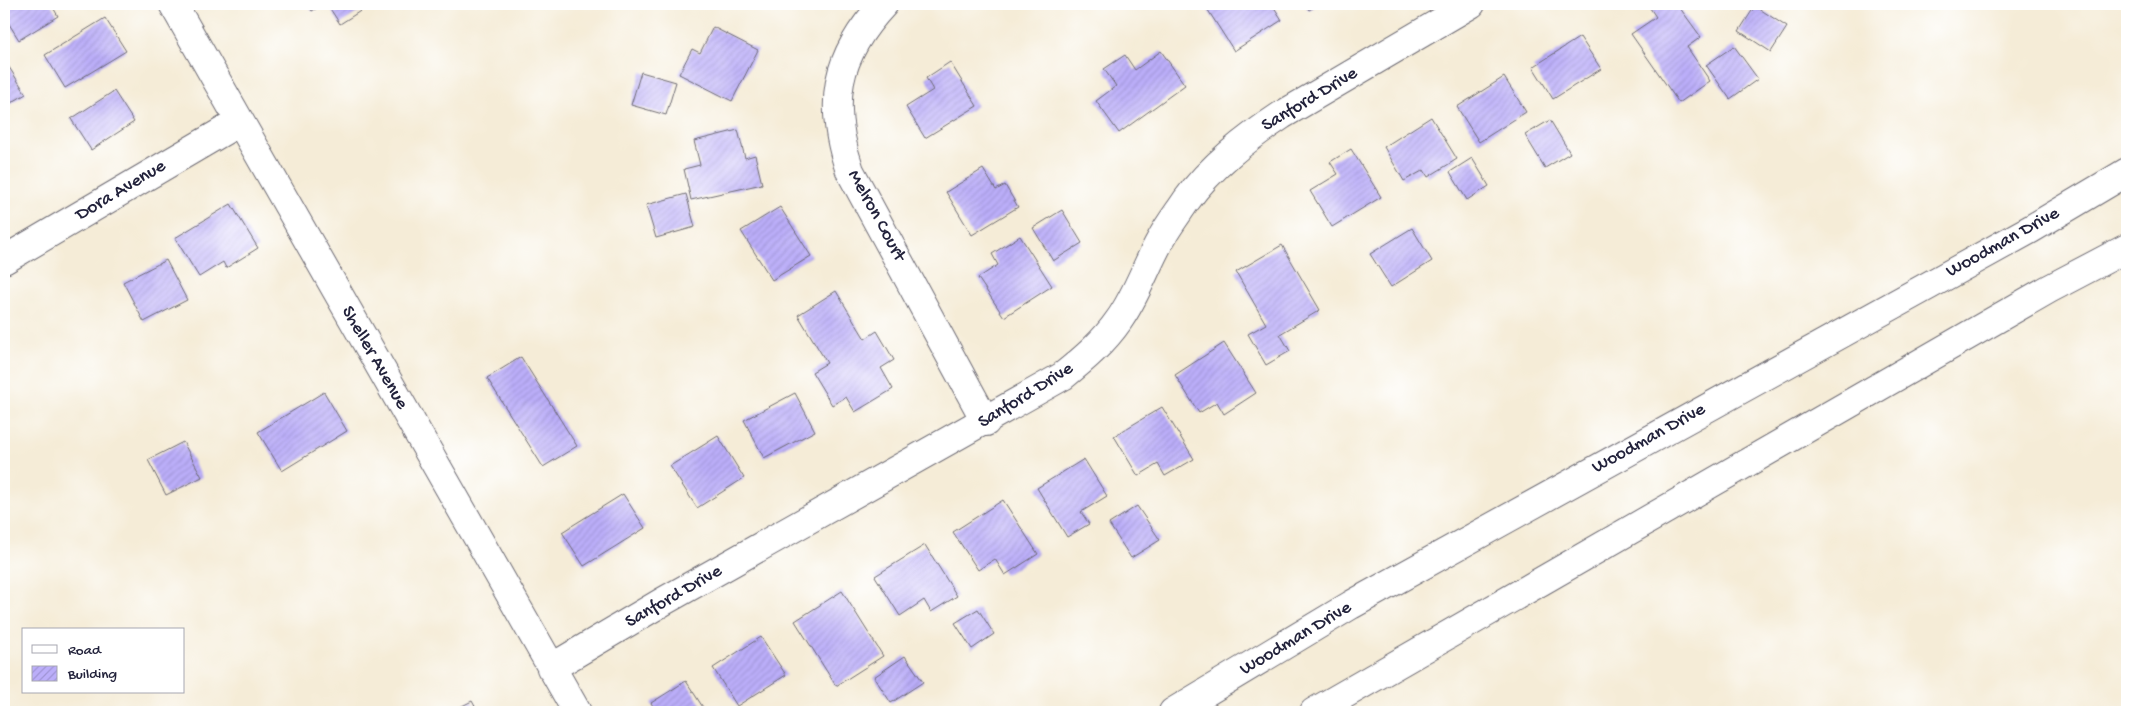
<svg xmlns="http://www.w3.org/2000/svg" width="2131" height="716" viewBox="0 0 2131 716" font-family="'Gochi Hand',sans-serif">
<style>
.building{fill:url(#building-hatch)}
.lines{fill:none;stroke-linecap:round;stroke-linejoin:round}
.minor-casing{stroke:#6c6972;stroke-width:30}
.primary-casing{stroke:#6c6972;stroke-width:30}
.minor{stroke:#fff;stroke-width:28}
.primary{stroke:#fff;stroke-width:28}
.labels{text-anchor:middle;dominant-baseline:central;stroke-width:4;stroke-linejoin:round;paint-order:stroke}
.street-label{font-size:19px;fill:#22223b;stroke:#fff}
</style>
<defs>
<pattern id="building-hatch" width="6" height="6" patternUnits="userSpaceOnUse" patternTransform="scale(1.25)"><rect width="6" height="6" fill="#bbaef9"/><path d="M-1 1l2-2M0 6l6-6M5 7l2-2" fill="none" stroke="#a095d6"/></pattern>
</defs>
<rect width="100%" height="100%" fill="#fff"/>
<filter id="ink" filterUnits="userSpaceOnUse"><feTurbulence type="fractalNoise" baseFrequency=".02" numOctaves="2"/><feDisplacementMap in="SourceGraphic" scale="10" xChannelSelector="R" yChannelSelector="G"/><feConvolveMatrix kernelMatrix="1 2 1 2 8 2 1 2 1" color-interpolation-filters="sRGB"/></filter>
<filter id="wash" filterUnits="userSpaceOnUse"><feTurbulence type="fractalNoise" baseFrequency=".0096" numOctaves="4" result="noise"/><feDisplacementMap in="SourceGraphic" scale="20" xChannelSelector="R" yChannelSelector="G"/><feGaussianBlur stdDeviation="1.12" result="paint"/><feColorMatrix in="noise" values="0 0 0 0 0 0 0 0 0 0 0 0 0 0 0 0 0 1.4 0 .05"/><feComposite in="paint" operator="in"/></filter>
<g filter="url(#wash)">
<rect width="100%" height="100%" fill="#f5ecd7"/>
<g id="blocks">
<path class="building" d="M4 4H51L58 16 19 40 4 16Z
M307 4H324L312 11Z
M327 4H363L365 8 340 24Z
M1204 4H1272L1282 20 1234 51Z
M1304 4H1319L1309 10Z
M1656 4H1677L1701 37 1687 47 1710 81 1679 103 1631 34 1656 17 1650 8Z
M1755 6 1787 27 1771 52 1739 31Z
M105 18 126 51 65 88 45 55Z
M713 27 758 50 732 101 679 74 692 49 700 53Z
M1580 37 1601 69 1553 99 1533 67Z
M1734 46 1758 79 1730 99 1706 65Z
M1161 51 1185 85 1119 133 1096 101 1116 86 1104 69 1125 55 1135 70Z
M950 62 977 106 925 138 906 107 933 90 926 78Z
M7 64 26 94 9 104 4 95V66Z
M641 72 676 82 666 115 631 105Z
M1504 77 1526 112 1479 142 1457 107Z
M114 91 134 122 91 150 71 119Z
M1431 117 1457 159 1428 177 1424 170 1404 181 1384 147Z
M1550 120 1570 153 1545 168 1525 135Z
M738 130 745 158 755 155 762 184 691 200 684 169 700 165 694 141Z
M1351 149 1381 197 1332 227 1310 191 1338 174 1330 162Z
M1472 158 1489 186 1467 200 1450 172Z
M983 169 996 190 1005 185 1018 207 972 235 946 192Z
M686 194 695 227 656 238 646 205Z
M231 204 258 248 226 268 223 262 199 277 175 238Z
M780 207 811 256 772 280 741 231Z
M1062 210 1082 243 1053 261 1033 228Z
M1412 228 1432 261 1391 287 1370 254Z
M1020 236 1052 286 1004 317 978 278 998 265 992 254Z
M1282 245 1320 310 1280 334 1290 351 1266 365 1248 334 1266 324 1236 272Z
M166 260 187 300 144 322 123 282Z
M836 291 865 339 877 331 894 360 881 368 893 389 855 412 846 397 832 405 812 372 827 363 798 315Z
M1224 343 1256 393 1224 414 1217 402 1199 413 1175 375Z
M521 357 577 446 543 467 487 378Z
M324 392 347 431 282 471 258 432Z
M795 393 815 431 764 458 744 420Z
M1162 407 1194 459 1165 476 1158 464 1138 476 1114 436Z
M718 436 744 478 697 508 670 466Z
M183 442 202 477 166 495 148 460Z
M1084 459 1107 496 1081 512 1089 524 1067 537 1037 488Z
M623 494 645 528 584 566 562 532Z
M1003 500 1038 554 1005 575 995 559 978 570 953 532Z
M1137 506 1160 540 1131 558 1109 524Z
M925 545 957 596 931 612 924 600 900 616 875 576Z
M842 591 883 656 836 686 795 621Z
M978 609 994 634 972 649 955 623Z
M761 637 786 675 737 706 713 668Z
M905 656 923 682 891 703 874 677Z
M686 681 706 712H657L651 703Z
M472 701 478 712H450Z"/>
</g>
</g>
<g filter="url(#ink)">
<use href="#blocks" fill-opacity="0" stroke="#6c6972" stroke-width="1"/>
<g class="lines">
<g class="minor-casing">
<path id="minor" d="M173 4 577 712
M884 4C835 56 827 103 850 171L986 422
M4 260 239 122
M551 668 664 601 1063 376C1084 359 1104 342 1119 320 1137 295 1146 265 1161 239 1168 226 1178 213 1186 201 1211 166 1246 139 1282 115L1471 4"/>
</g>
<g class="primary-casing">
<path id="primary" d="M1173 712 1351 605 2031 229 2127 172
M1314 712 2049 289 2127 248"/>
</g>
<use href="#minor" class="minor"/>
<use href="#primary" class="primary"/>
</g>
</g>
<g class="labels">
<g class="street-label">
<text transform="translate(1310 100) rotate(-31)">Sanford Drive</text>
<text transform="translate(121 191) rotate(-31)">Dora Avenue</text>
<text transform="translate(876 216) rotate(61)">Melron Court</text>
<text transform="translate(2003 243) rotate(-29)">Woodman Drive</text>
<text transform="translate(374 358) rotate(60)">Sheller Avenue</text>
<text transform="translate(1026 396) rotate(-32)">Sanford Drive</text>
<text transform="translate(1649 439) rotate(-29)">Woodman Drive</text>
<text transform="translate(674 597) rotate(-30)">Sanford Drive</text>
<text transform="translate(1296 639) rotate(-31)">Woodman Drive</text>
</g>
</g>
<rect width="2131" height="716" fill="none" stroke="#fff" stroke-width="20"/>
<rect x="22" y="628" width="162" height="65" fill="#ffffff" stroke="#a7a7b1"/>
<rect x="32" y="645" width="25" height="8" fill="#ffffff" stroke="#a7a7b1"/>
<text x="68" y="654" font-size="15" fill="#22223b">Road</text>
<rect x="32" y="666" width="25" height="15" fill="url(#building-hatch)" stroke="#a7a7b1"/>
<text x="68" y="678" font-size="15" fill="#22223b">Building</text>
</svg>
